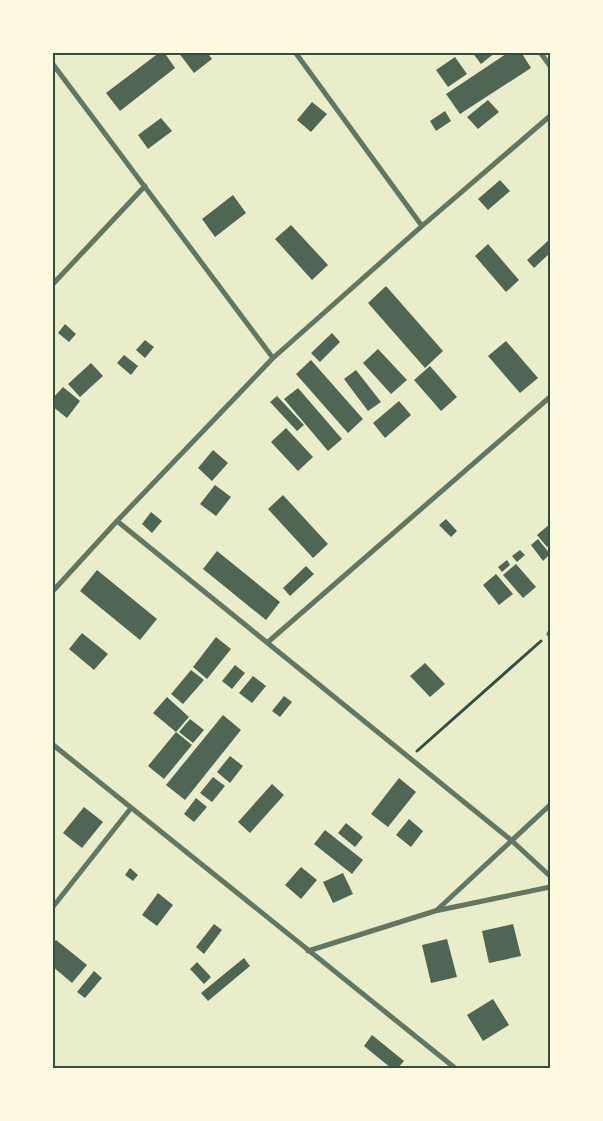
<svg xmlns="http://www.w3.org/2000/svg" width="603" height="1121" viewBox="0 0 603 1121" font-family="'Noto Sans',sans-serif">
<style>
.building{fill:#4f6655}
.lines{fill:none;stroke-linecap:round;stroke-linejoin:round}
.path{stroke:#344e41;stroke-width:3}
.minor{stroke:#617663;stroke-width:5}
.neatline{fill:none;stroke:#344e41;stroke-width:2}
</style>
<rect width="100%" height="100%" fill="#e9edc9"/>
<path class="building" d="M160 52H164L175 68 120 111 106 93Z
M178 52H207L212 59 194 73Z
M472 52H496L481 64Z
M509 52H521L531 68 460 114 446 94Z
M455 57 467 74 448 87 436 70Z
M488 100 499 112 478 129 467 117Z
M312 102 327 114 311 132 297 120Z
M445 111 451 121 436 131 430 121Z
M161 118 172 131 148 149 138 135Z
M500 180 510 191 488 210 478 199Z
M233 195 246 213 215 237 202 219Z
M291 225 328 265 312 280 275 239Z
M550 239V253L534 268 527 260Z
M488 244 519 280 506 292 475 256Z
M386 286 443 351 425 368 368 303Z
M65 324 76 334 69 342 58 333Z
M332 333 340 342 320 362 311 353Z
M145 340 154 347 145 358 136 350Z
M506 341 538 378 520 393 488 356Z
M378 349 407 380 391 394 363 363Z
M124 355 138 366 131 375 117 363Z
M311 360 363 419 348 433 296 374Z
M91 363 103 376 80 397 68 384Z
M430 366 457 397 441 411 414 380Z
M356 370 381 402 368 411 344 379Z
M63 387 80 401 67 418 52 406V399Z
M298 388 342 439 328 451 284 399Z
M277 396 304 425 297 431 270 402Z
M399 401 411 415 385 438 373 423Z
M286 428 313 457 298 471 271 442Z
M213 450 228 463 212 481 198 468Z
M215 485 231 497 216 516 200 504Z
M283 495 328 544 313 558 268 509Z
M151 512 162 521 152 533 142 524Z
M446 519 457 531 451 537 439 525Z
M550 524V544L547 547 537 535Z
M538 539 550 554 543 561 531 545Z
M520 550 525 555 517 562 512 556Z
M217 551 280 602 266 620 203 569Z
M507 560 510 565 502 572 498 567Z
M516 564 536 587 523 598 503 575Z
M306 566 314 574 290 596 283 588Z
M97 570 157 619 140 640 80 591Z
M496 574 513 594 499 605 483 585Z
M82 633 108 654 94 670 69 649Z
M216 637 231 649 207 679 193 667Z
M425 663 445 684 430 697 410 676Z
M235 665 245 673 232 689 222 681Z
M191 670 204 680 183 704 171 694Z
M253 676 266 686 252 703 239 693Z
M284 696 292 702 280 717 272 711Z
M167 697 189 717 176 732 153 713Z
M223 715 241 730 185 800 166 785Z
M190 719 204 730 193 743 179 732Z
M176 732 192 745 164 779 148 766Z
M230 756 243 766 230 783 217 772Z
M213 777 225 786 212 802 200 793Z
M399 778 416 792 388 827 371 814Z
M272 784 284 795 250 833 238 822Z
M196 798 207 807 194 822 184 814Z
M84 807 103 822 82 848 63 833Z
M409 819 423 831 411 847 396 835Z
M346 823 363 837 355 847 338 833Z
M325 830 363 860 352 874 314 844Z
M301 867 317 880 301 899 285 885Z
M130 868 138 875 133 881 125 875Z
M343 873 353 894 333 903 323 882Z
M158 893 173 905 157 926 142 915Z
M214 924 222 930 204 954 196 947Z
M513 924 521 956 489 963 482 931Z
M447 939 457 977 431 983 422 945Z
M56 940 87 965 72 983 52 966V945Z
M244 958 250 966 208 1001 201 993Z
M197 962 211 977 204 984 190 969Z
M94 971 102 978 85 998 77 992Z
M493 999 509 1025 483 1041 467 1015Z
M372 1035 404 1061 398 1068H391L364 1046Z"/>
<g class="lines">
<path class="path" d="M417 751 541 641"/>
<path class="minor" d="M295 52 422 226
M540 52 550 66
M52 63 273 358
M52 285 145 186
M117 521 511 840 550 876
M52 592 117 521 273 358 422 226 550 116
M549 634 550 632
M268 642 550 397
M52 744 455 1068
M52 908 131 808
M437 910 550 805
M308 951 435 911 550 887"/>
</g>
<rect width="603" height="1121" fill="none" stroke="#fefae0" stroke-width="108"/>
<rect x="54" y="54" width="495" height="1013" class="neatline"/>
</svg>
